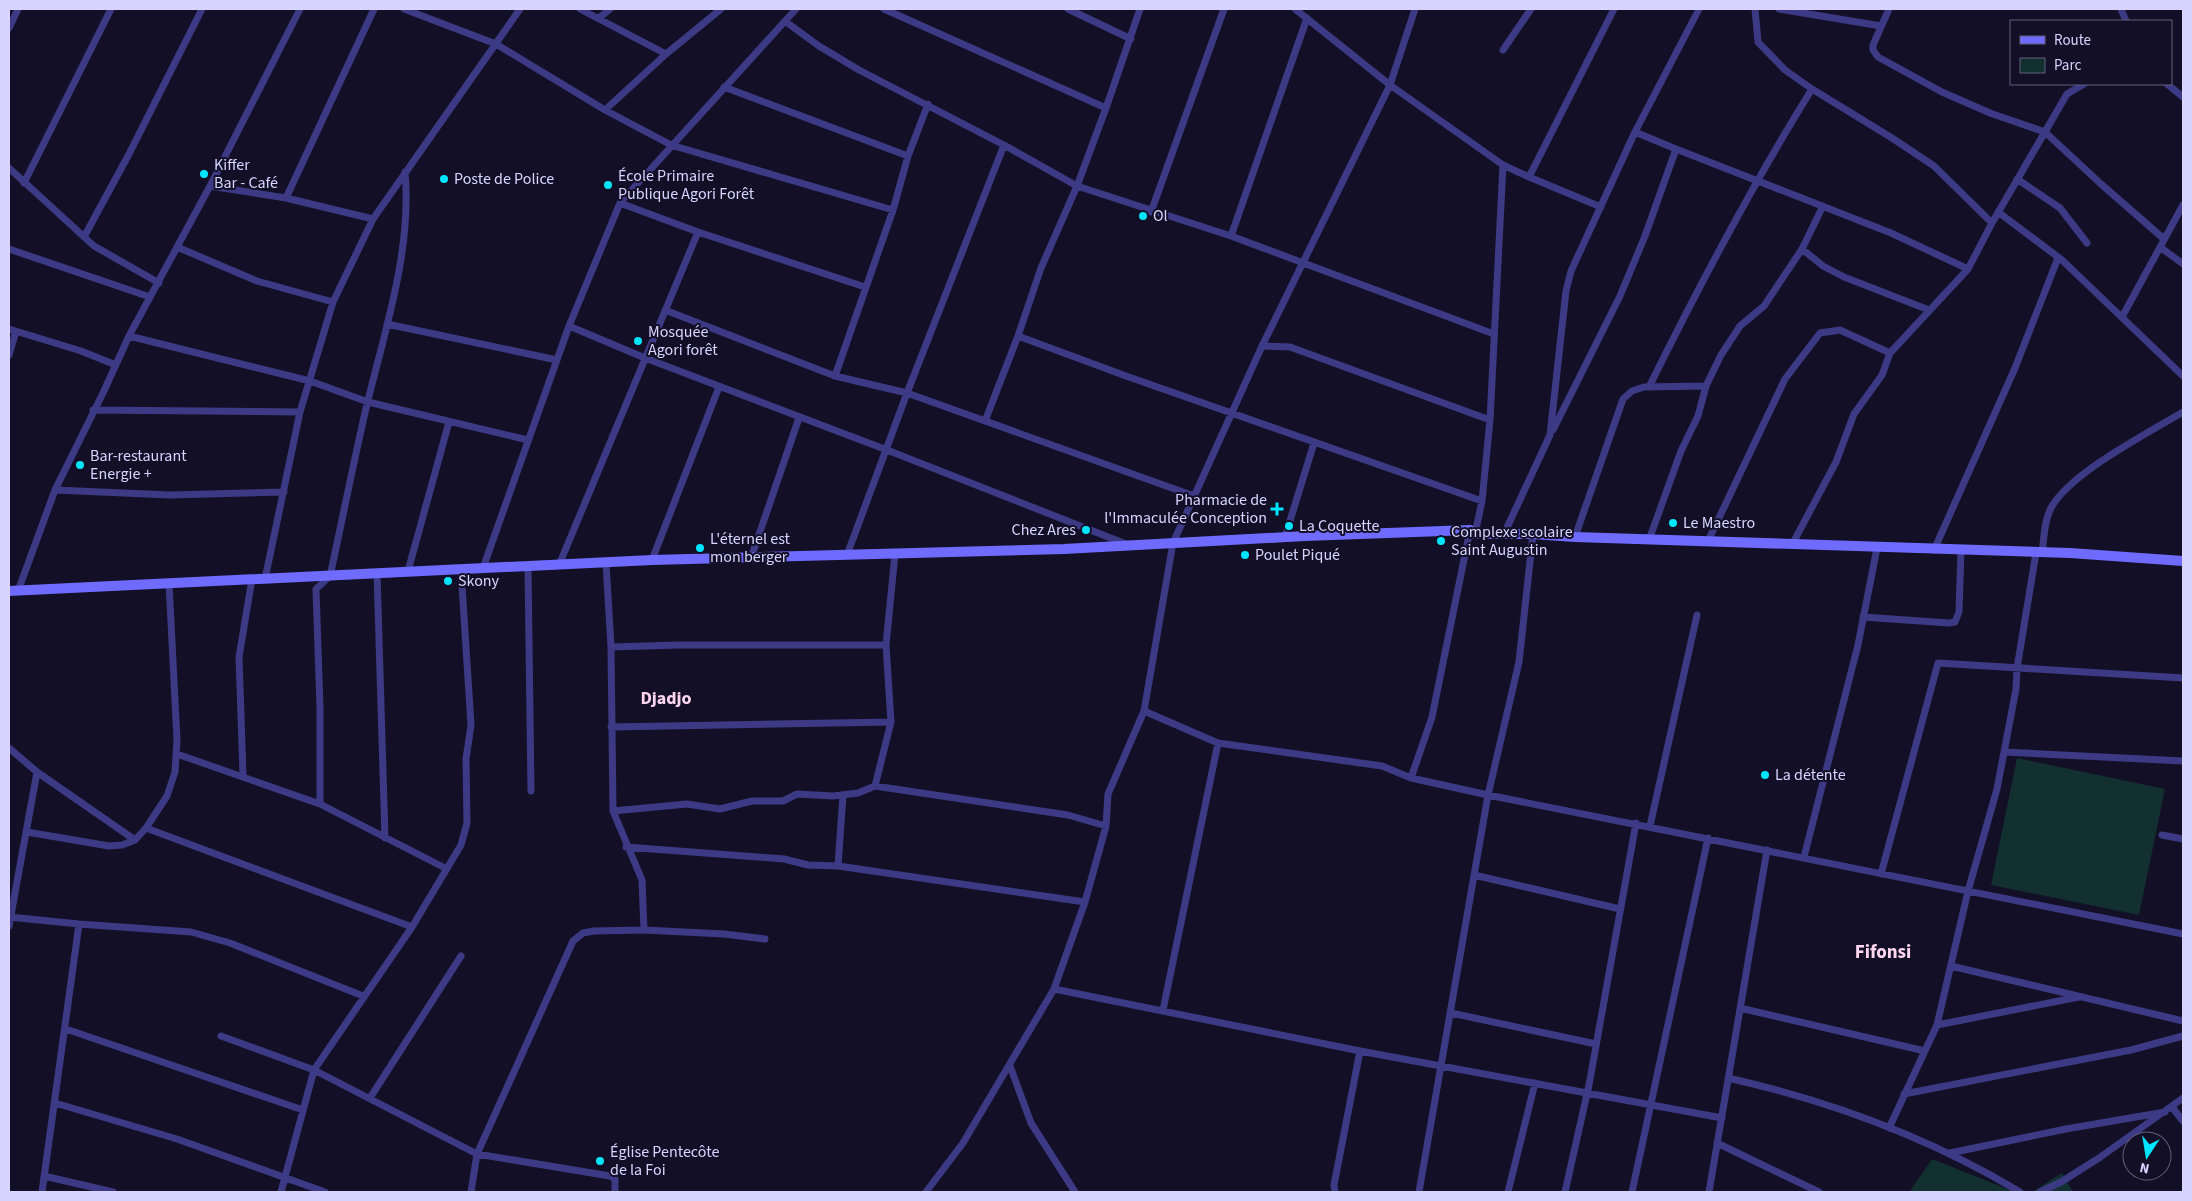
<svg xmlns="http://www.w3.org/2000/svg" width="2192" height="1201" viewBox="0 0 2192 1201" font-family="'Source Sans 3',sans-serif">
<style>
.green{fill:#12302f}
.lines{fill:none;stroke-linecap:round;stroke-linejoin:round}
.minor{stroke:#3d3a85;stroke-width:7}
.secondary{stroke:#6f6bff;stroke-width:10}
.poi-dot{fill:#00e5ff;stroke:#130f26;stroke-width:2}
.labels{text-anchor:middle;dominant-baseline:central;stroke-width:4;stroke-linejoin:round;paint-order:stroke}
.poi-label{font-size:16px;fill:#d9d4ff;stroke:#130f26;text-anchor:start}
.neighbourhood-label{font-size:18px;font-weight:bold;fill:#ffd6f0;stroke:#130f26}
.quarter-label{font-size:19px;font-weight:bold;fill:#ffd6f0;stroke:#130f26}
</style>
<rect width="100%" height="100%" fill="#130f26"/>
<path class="green" d="M2017 758 2165 789 2139 915 1991 885Z
M1932 1159 2015 1192 1910 1191Z
M2062 1173 2073 1192H2032Z"/>
<g class="lines">
<path class="minor" d="M404 9 496 44 605 110 671 145 893 210
M580 9 666 54
M884 9 1106 108
M1068 9 1131 39
M1295 9 1390 85 1503 165 1529 177 1601 207
M1755 9 1758 42 1785 70 1812 89 1892 138 1934 166 1992 223
M1779 9 1881 26
M1889 9 1873 45V50L1878 57 1942 92 1990 113 2045 132 2101 184 2164 239
M2121 9 2126 21
M599 18 610 9
M786 22 819 46 859 70 1004 145 1077 186 1231 236 1494 334
M9 28 18 9
M1503 50 1531 9
M2167 84 2183 97
M724 87 908 156
M605 110 666 54 721 9
M1676 149 1891 233 1968 269
M9 168 94 246 159 283
M1529 177 1614 9
M2017 179 2060 208 2087 243
M24 183 111 9
M210 186 300 9
M286 198 374 9
M620 203 698 232 865 287
M1151 212 1224 9
M1998 212 2062 260 2183 376
M1231 236 1307 18
M84 237 129 154 202 9
M177 247 257 281 333 302
M2160 247 2183 264
M9 249 150 297
M1802 249 1823 266 1844 277 1929 310
M665 310 835 376 907 393 1194 496
M2122 317 2183 205
M387 324 557 360
M569 326 645 358 887 450 1126 544
M9 329 81 351 116 365
M129 336 310 381 368 402 528 440
M1018 336 1126 376 1482 501
M1262 346 1290 347 1490 420
M9 355 16 331
M835 376 893 210 908 156 928 104
M1649 387C1699 286 1752 185 1812 89
M93 410 300 412
M985 421 1018 336 1041 268 1077 186 1106 108 1140 9
M1553 430 1620 296 1645 236 1676 149 1635 132
M55 490 170 495 284 492
M1475 534 1482 501 1490 420 1503 165
M1504 534 1550 435 1566 291 1571 271 1635 132 1699 9
M1285 537 1314 443
M1575 537 1623 399 1632 391 1644 387 1706 386
M1649 540 1681 451 1698 416 1706 386 1721 355 1740 326 1764 306 1802 249 1823 206
M1708 541 1785 379 1820 333 1840 330 1890 353
M1793 543 1836 462 1854 414 1882 375 1890 353 1968 269 1992 223 2067 94 2084 84
M1934 550 2015 368 2058 258
M2042 553C2044 539 2044 521 2051 508 2070 473 2148 433 2183 412
M847 555 907 393 1004 145
M751 558 799 418
M652 560 719 387
M606 563 611 647 613 811 642 880 644 930
M559 565 698 232
M528 567 531 791
M483 568 569 326 620 203 796 9
M408 571 449 422
M377 573 385 838
M265 579 300 412 333 302 373 219 520 9
M18 591 55 490 103 393 129 336 210 186 286 198 373 219
M1863 617 1949 623 1955 622 1959 612 1961 551
M611 647 679 645H886
M1144 711 1218 743 1382 766 1411 778 1488 795 2183 934
M611 727 891 722
M9 748 37 772 135 840
M2004 752 2183 761
M177 754 320 804 447 869
M243 775 239 657 252 579
M1411 778 1432 717 1470 530
M875 786 891 722 886 645 895 554
M320 804V708L316 589 330 576C343 517 354 459 368 400 386 328 412 247 405 172
M613 811 687 804 720 809 752 801H783L797 794 833 796 858 793 875 786 1068 815 1106 826
M1650 826 1697 615
M146 828 412 927
M27 832 109 846 122 845 135 840 146 828 167 796 175 772 177 740 169 583
M2162 835 2183 839
M626 847 784 859 808 865 838 866 1085 902
M1804 857 1858 645 1877 548
M838 866 843 795
M1881 874 1938 663 2183 678
M1474 875 1620 909
M9 917 79 924 191 932 230 943 363 996
M9 926 37 772
M1951 966 2183 1021
M1054 989 1360 1051 1722 1118
M1740 1008 1925 1051
M1163 1010 1218 743
M1451 1013 1596 1044
M1937 1025 2079 997
M66 1029 303 1110
M221 1036 314 1070 477 1154 610 1176 615 1179V1192
M1010 1066 1031 1123 1075 1192
M1728 1078C1830 1101 1930 1138 2020 1192
M1904 1094 2131 1050 2183 1036
M370 1098 461 956
M55 1103 177 1139 325 1192
M2172 1107 2183 1121
M1889 1128 1937 1025 1968 891 1997 789 2016 689 2017 668 2036 553
M1717 1143 1819 1192
M1950 1153 2066 1129 2165 1112
M44 1176 113 1192
M42 1192 79 924
M281 1192 314 1070 412 927 461 845 467 823 466 759 471 725 461 570
M471 1192 477 1154 573 941 583 933 594 931 644 930 724 934 765 939
M926 1192 963 1143 1054 989 1085 902 1106 826 1108 794 1144 711 1173 543 1262 346 1390 85 1415 9
M1335 1192 1334 1185 1360 1051
M1419 1192 1488 795 1519 662 1533 534
M1508 1192 1535 1083
M1565 1192 1589 1085 1636 823
M1632 1192 1708 838
M1709 1192 1767 850
M2040 1192 2061 1182 2099 1158 2183 1098"/>
<path class="secondary" d="M9 591 652 560 1064 549 1305 536 1470 530 1475 534H1533L1575 537 2070 553 2183 561"/>
</g>
<g class="poi-dot">
<circle cx="204" cy="174" r="5"/>
<circle cx="444" cy="179" r="5"/>
<circle cx="608" cy="185" r="5"/>
<circle cx="1143" cy="216" r="5"/>
<circle cx="638" cy="341" r="5"/>
<circle cx="80" cy="465" r="5"/>
<path d="M1274.5 501.5h5v5h5v5h-5v5h-5v-5h-5v-5h5z"/>
<circle cx="1673" cy="523" r="5"/>
<circle cx="1289" cy="526" r="5"/>
<circle cx="1086" cy="530" r="5"/>
<circle cx="1441" cy="541" r="5"/>
<circle cx="700" cy="548" r="5"/>
<circle cx="1245" cy="555" r="5"/>
<circle cx="448" cy="581" r="5"/>
<circle cx="1765" cy="775" r="5"/>
<circle cx="600" cy="1161" r="5"/>
</g>
<g class="labels">
<g class="poi-label">
<text x="214" y="165">Kiffer<tspan x="214" dy="18">Bar - Café</tspan></text>
<text x="618" y="176">École Primaire<tspan x="618" dy="18">Publique Agori Forêt</tspan></text>
<text x="454" y="179">Poste de Police</text>
<text x="1153" y="216">Ol</text>
<text x="648" y="332">Mosquée<tspan x="648" dy="18">Agori forêt</tspan></text>
<text x="90" y="456">Bar-restaurant<tspan x="90" dy="18">Energie +</tspan></text>
<text x="1267" y="500" text-anchor="end">Pharmacie de<tspan x="1267" dy="18">l'Immaculée Conception</tspan></text>
<text x="1683" y="523">Le Maestro</text>
<text x="1299" y="526">La Coquette</text>
<text x="1076" y="530" text-anchor="end">Chez Ares</text>
<text x="1451" y="532">Complexe scolaire<tspan x="1451" dy="18">Saint Augustin</tspan></text>
<text x="710" y="539">L'éternel est<tspan x="710" dy="18">mon berger</tspan></text>
<text x="1255" y="555">Poulet Piqué</text>
<text x="458" y="581">Skony</text>
<text x="1775" y="775">La détente</text>
<text x="610" y="1152">Église Pentecôte<tspan x="610" dy="18">de la Foi</tspan></text>
</g>
<g class="neighbourhood-label">
<text x="666" y="698">Djadjo</text>
</g>
<g class="quarter-label">
<text x="1883" y="952">Fifonsi</text>
</g>
</g>
<rect width="2192" height="1201" fill="none" stroke="#d9d4ff" stroke-width="20"/>
<rect x="2010" y="20" width="162" height="65" fill="#130f26" stroke="#625e7d"/>
<rect x="2020" y="36" width="25" height="8" fill="#6f6bff" stroke="#625e7d"/>
<text x="2054" y="45" font-size="15" fill="#d9d4ff">Route</text>
<rect x="2020" y="58" width="25" height="15" fill="#12302f" stroke="#625e7d"/>
<text x="2054" y="70" font-size="15" fill="#d9d4ff">Parc</text>
<g transform="translate(2147 1156) rotate(192)"><circle r="24" fill="#130f26" stroke="#625e7d"/>
<path d="M0-4L9 19L0 12L-9 19Z" fill="#00e5ff"/>
<text y="-8" font-size="14" font-weight="bold" text-anchor="middle" fill="#d9d4ff">N</text>
</g>
</svg>
